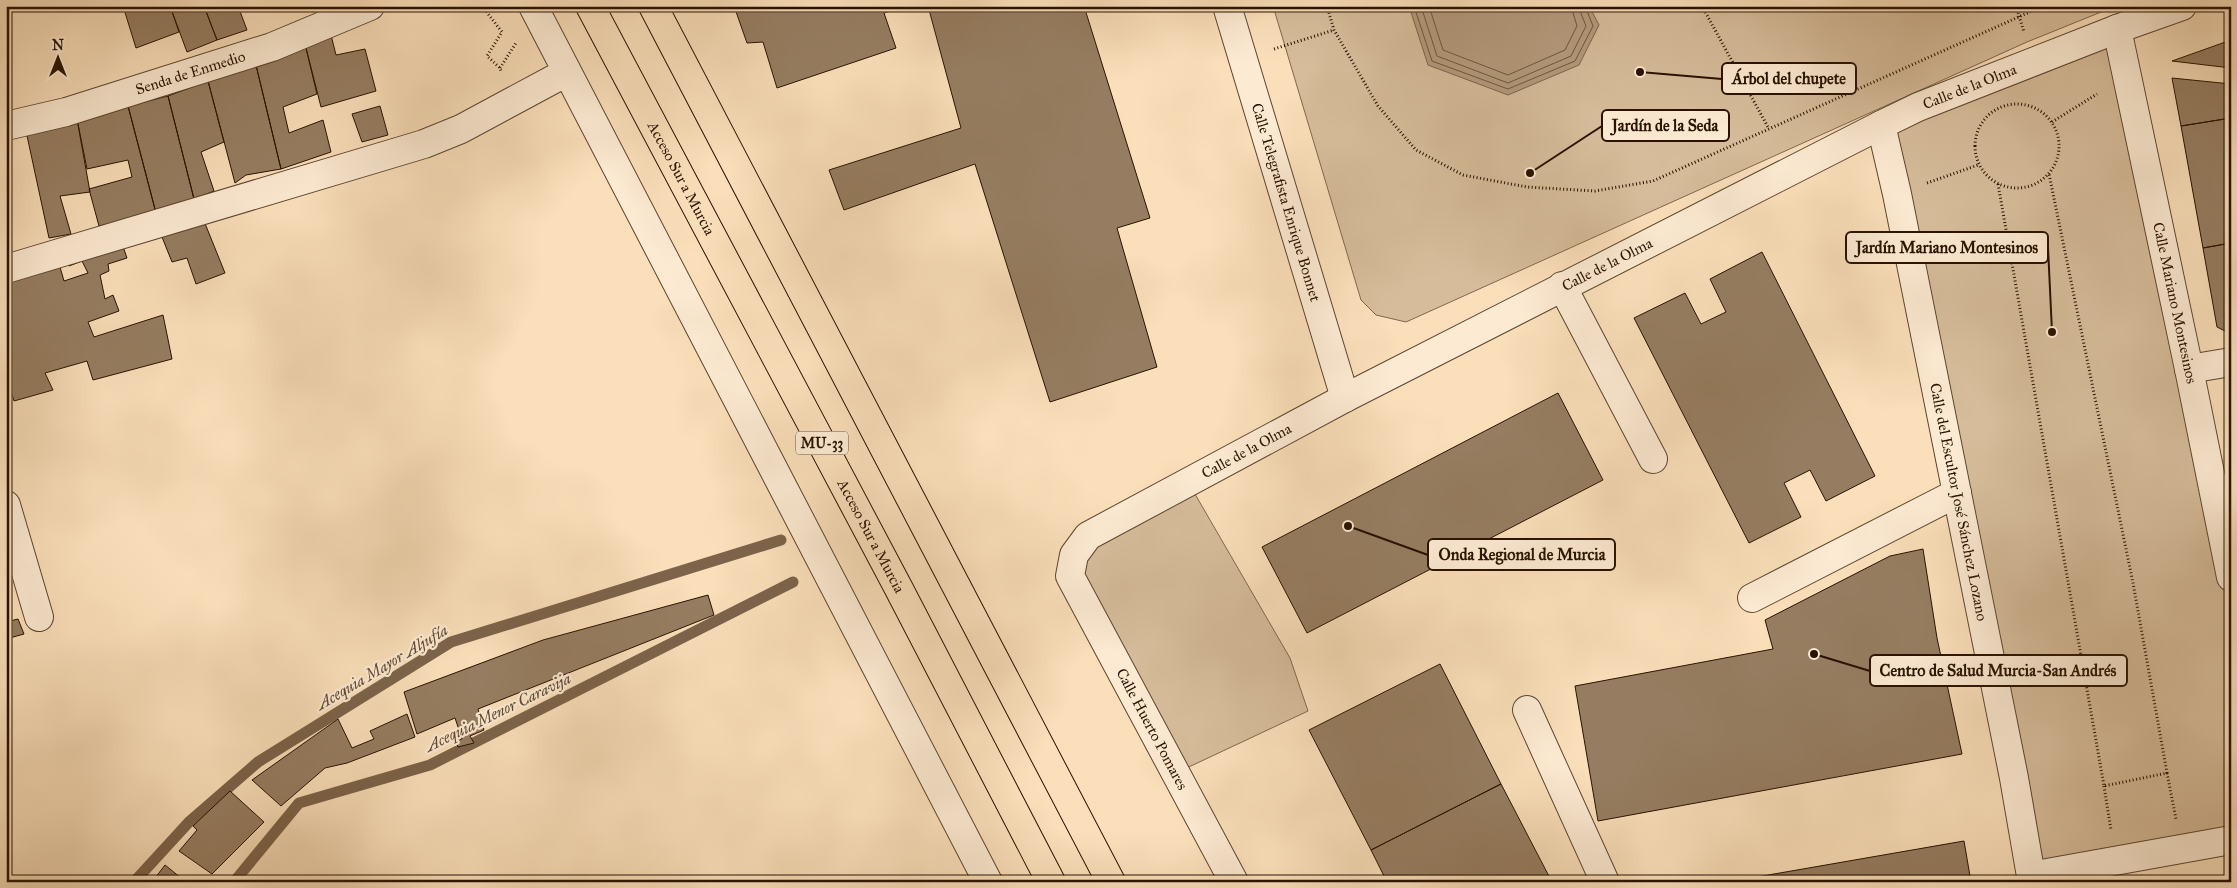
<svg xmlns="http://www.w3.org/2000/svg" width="2237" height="888" viewBox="0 0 2237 888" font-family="'IM FELL Great Primer',serif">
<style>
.green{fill:#d6bc9a;stroke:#80674d}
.water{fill:#b3997b;stroke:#7c634a}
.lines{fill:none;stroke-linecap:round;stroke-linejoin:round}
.shore{stroke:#6e563e;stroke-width:1}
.stream{stroke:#7c634a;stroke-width:11}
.building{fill:#967d61;stroke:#291200}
.pedestrian-casing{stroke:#5d452e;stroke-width:30}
.minor-casing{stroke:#5d452e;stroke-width:30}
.motorway-casing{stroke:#291200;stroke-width:30}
.path{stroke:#291200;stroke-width:3;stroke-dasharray:1 2.5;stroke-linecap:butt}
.pedestrian{stroke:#fcead2;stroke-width:28}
.minor{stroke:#fcead2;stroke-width:28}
.motorway{stroke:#fadfba;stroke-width:28}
.labels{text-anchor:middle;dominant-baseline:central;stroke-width:4.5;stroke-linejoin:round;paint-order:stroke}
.shield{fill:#fcead2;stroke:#68533f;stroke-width:1}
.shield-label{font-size:14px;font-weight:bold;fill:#291200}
.street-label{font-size:15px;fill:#291200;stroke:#fcead2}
.water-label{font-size:16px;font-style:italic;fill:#604831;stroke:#fcead2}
.leader{fill:none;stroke:#291200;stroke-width:2}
.callout-dot{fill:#291200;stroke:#fcead2;stroke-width:2}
.callout{fill:#fcead2;stroke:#291200;stroke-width:2}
.callout-label{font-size:16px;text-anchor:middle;font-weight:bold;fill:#291200}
</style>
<rect width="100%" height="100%" fill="#fadfba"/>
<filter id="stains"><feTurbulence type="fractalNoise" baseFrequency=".004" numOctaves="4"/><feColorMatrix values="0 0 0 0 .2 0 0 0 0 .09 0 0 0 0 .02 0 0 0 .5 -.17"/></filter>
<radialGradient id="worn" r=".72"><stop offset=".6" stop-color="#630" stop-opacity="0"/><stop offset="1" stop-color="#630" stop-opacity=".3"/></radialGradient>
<path class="green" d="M1273 6H2116L2027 42 1406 322 1376 315 1361 300Z
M2117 29 2231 577V840L2031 876 1881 125Z
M1188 482 1290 658 1308 711 1176 773 1074 555Z"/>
<path class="water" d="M1409 6H1589L1599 25 1579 65 1508 95 1428 65Z"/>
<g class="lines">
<path class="shore" d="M1414 6 1432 61 1508 89 1575 61 1593 26 1585 6
M1421 6 1437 56 1508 83 1571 56 1586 26 1578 6
M1429 6 1443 50 1508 75 1565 50 1577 26 1571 6"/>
<path class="stream" d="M134 882 189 822 258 762 451 642 781 540
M234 882 299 803 430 765 793 582"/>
</g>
<path class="building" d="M123 6H170L179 32 136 48Z
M170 6H204L217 40 187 52Z
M204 6H238L247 30 217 40Z
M734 6H909L884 13 896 48 777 88 763 42 747 43Z
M928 6H1084L1150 218 1117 228 1157 367 1050 402 975 164 844 210 829 170 961 128Z
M331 35 336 55 365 49 376 91 321 107 305 44Z
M2231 40V68L2172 61Z
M305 44 317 94 283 107 289 133 323 120 331 152 281 169 255 61Z
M255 61 281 169 246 175 235 183 208 81Z
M2172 78 2231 84V118L2181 126Z
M208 81 224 142 201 152 214 191 194 199 168 96Z
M168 96 194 199 156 213 128 106Z
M128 106 156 213 99 226 89 189 132 177 128 160 87 169 77 119Z
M380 106 388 135 362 142 352 114Z
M2231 118V243L2203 248 2181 126Z
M77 119 90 192 60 196 71 234 49 238 26 131Z
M202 216 225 273 196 284 187 258 172 262 160 232Z
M120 238 127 258 108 264 109 271 100 275 105 299 113 295 119 311 88 322 94 337 163 315 172 359 93 380 87 361 45 373 53 390 14 401 6 375V371L11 370 6 356V301L8 300 6 275 58 260 64 281 88 273 82 261 69 266 65 255Z
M2231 243V334L2217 327 2203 248Z
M1762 252 1875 476 1826 501 1810 470 1784 483 1801 517 1749 543 1634 318 1685 293 1701 324 1726 312 1710 279Z
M2231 389V405L2228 390Z
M1558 393 1603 480 1307 633 1262 547Z
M1923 549 1937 638 1962 754 1598 821 1575 686 1773 649 1765 620 1890 556Z
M708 595 714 615 478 709 484 730 470 736 474 743 458 747 456 741 462 739 455 718 417 734 404 692 543 640Z
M18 619 24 634 6 639V622Z
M1440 664 1501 784 1371 850 1309 730Z
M407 714 415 737 347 763 325 768 281 806 252 780 338 719 352 748 374 739 370 731Z
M1501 784 1552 882H1387L1371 850Z
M230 791 264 822 212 874 179 851 197 830 193 826Z
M1964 841 1971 882H1728Z
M165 865 186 882H152Z"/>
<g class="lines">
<g class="pedestrian-casing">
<path id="pedestrian" d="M1752 598 1957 493
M1527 710 1605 882"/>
</g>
<g class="minor-casing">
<g id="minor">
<path d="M533 6 988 882"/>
<path id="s1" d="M1227 6 1345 398"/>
<path id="s2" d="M2117 29 2189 369 2231 577"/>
<path id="s3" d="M1881 125 1897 194 2014 778 2032 882"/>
<path id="s4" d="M6 126 66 112 272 47 370 6"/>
<path d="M6 269 424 144 461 129 567 72"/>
<path d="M1562 286 1653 459"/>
<path d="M2189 369 2231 362"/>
<path d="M6 505 39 617"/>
<path d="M2031 876 2231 840"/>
<path id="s5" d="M1234 882 1070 576 1074 555 1088 536 1345 398 1881 125 1918 107 2117 29 2182 6"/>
</g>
</g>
<g class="motorway-casing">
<g id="motorway">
<path id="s6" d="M590 6 899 589 1051 882"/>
<path d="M653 6 1111 882"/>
</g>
</g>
<path class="path" d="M482 6 502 32 487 56 500 68 501 71
M1327 6 1334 30 1378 106 1416 150 1463 175 1527 187 1595 191 1653 181 2043 6
M1702 6 1769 129
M2016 6 2024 32
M1274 49 1334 30
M500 68 516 43
M1975 146a42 42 0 1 1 84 0a42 42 0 1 1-84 0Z
M2052 122 2097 94
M1927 183 1978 165
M1998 184 2104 786 2167 773 2133 583 2049 174
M2167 773 2176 819
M2104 786 2111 830"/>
<use href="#pedestrian" class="pedestrian"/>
<use href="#minor" class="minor"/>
<use href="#motorway" class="motorway"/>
</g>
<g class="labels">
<rect class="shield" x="796" y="431.5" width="52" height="23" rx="4"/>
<g class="shield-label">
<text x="822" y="443">MU-33</text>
</g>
<g class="street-label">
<text stroke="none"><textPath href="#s4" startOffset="192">Senda de Enmedio</textPath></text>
<text stroke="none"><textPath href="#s5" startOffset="1382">Calle de la Olma</textPath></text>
<text stroke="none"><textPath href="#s6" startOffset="195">Acceso Sur a Murcia</textPath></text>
<text stroke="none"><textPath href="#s1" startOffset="205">Calle Telegrafista Enrique Bonnet</textPath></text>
<text stroke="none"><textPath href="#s5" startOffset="978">Calle de la Olma</textPath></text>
<text stroke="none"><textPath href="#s2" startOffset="280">Calle Mariano Montesinos</textPath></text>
<text stroke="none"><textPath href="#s5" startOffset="572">Calle de la Olma</textPath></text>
<text stroke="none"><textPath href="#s3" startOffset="385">Calle del Escultor José Sánchez Lozano</textPath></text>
<text stroke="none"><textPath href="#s6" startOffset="600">Acceso Sur a Murcia</textPath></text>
<text transform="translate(1152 729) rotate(62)">Calle Huerto Pomares</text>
</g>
<g class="water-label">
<text transform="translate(382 667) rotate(-31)">Acequia Mayor Aljufía</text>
<text transform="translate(498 712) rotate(-26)">Acequia Menor Caravija</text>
</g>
</g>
<path class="leader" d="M1640 72L1722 79M1530 173L1602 126M2052 332L2048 247M1348 526L1428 555M1814 654L1870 671"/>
<g class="callout-dot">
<circle cx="1640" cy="72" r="5"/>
<circle cx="1530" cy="173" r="5"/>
<circle cx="2052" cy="332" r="5"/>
<circle cx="1348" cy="526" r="5"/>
<circle cx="1814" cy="654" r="5"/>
</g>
<g class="callout">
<rect x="1722" y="63" width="134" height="31" rx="5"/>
<rect x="1602" y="110" width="127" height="31" rx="5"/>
<rect x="1846" y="232" width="202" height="31" rx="5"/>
<rect x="1428" y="539" width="187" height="31" rx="5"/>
<rect x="1870" y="655" width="257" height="31" rx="5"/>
</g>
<g class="callout-label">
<text x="1789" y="84">Árbol del chupete</text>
<text x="1665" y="131">Jardín de la Seda</text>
<text x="1947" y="253">Jardín Mariano Montesinos</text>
<text x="1522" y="560">Onda Regional de Murcia</text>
<text x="1998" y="676">Centro de Salud Murcia-San Andrés</text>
</g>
<rect width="2237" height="888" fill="none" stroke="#fadfba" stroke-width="25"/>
<rect x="8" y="8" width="2222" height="873" fill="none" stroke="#291200" stroke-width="2.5"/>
<rect x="12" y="12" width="2212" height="863" fill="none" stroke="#291200"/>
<g transform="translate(58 58)" stroke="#fcead2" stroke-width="4" paint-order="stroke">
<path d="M0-4L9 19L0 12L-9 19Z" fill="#291200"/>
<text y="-8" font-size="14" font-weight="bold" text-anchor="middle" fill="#291200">N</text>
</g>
<rect width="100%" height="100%" filter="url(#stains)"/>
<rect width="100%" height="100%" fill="url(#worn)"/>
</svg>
